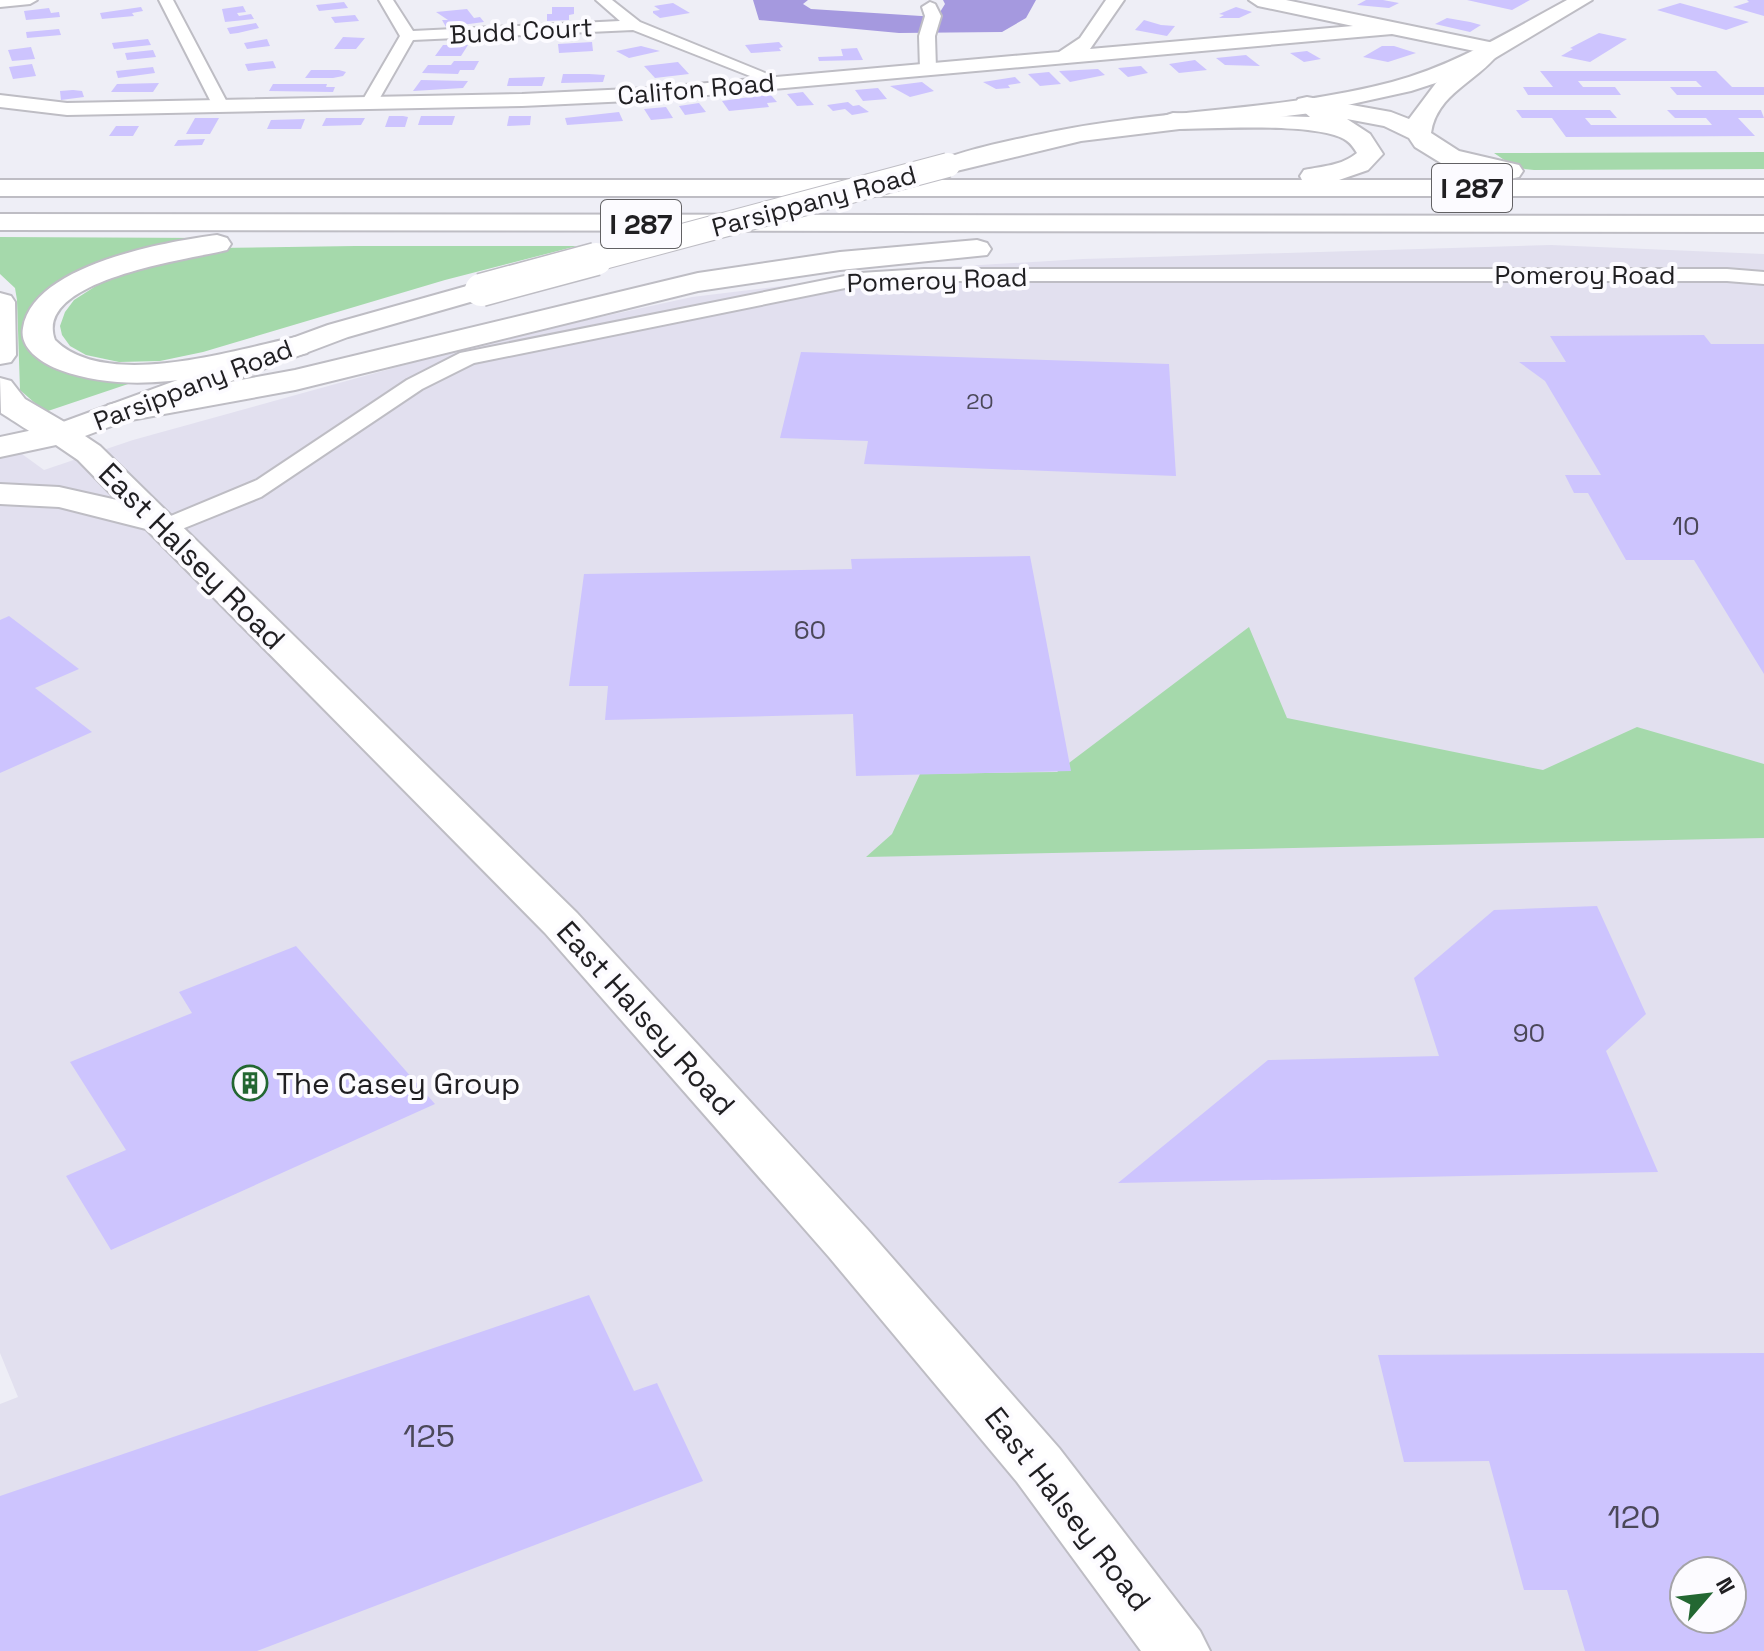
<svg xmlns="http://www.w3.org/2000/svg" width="1764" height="1651" viewBox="0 0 1764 1651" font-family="'Space Grotesk',sans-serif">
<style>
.built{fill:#e2e0ef;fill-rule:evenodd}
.green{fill:#a5d9ab}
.water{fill:#a599df}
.building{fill:#cdc4fe;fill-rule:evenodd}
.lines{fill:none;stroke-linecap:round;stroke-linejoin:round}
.minor-casing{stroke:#bebdc4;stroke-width:4}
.tertiary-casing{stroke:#bebdc4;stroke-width:4}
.secondary-casing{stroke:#bebdc4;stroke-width:4}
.motorway-casing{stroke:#bebdc4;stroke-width:4}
.minor{fill:#fff;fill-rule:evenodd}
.tertiary{fill:#fff;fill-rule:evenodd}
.secondary{fill:#fff;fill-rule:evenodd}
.motorway{fill:#fff;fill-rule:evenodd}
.secondary-bridge-far1-casing{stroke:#bebdc4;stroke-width:26;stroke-linecap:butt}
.secondary-bridge-casing{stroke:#bebdc4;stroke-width:35;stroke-linecap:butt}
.secondary-bridge-far1{stroke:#fff;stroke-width:24}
.secondary-bridge{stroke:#fff;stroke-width:32}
.labels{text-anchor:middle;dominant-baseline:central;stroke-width:8;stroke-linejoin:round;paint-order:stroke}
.far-number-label{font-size:22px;fill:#4b4859}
.far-street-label{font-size:26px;fill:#201f22;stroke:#fcfbff}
.number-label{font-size:26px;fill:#4b4859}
.shield{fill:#fcfbff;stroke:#626164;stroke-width:2}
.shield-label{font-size:28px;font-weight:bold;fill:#201f22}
.street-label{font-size:30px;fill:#201f22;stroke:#fcfbff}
.poi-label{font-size:30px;fill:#201f22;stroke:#fcfbff;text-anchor:start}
.near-number-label{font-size:32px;fill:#4b4859}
</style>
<rect width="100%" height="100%" fill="#eeeef6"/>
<path class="built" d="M1551 245 1764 254V1651H0V1404L18 1397 0 1353V438L44 470 133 440 495 340 692 297 928 268 1083 259ZM1684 1571H1732V1619H1684Z"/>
<path class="green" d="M1764 152V169L1534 170 1516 168 1494 153Z
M0 237 208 238 92 270 27 336 140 380 45 412 20 390 17 300 15 288 0 274Z
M355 246H577L445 280 203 352 160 361 119 362 86 355 70 346 62 335 60 326 65 312 74 300 113 275 217 248Z
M1249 627 1287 718 1543 770 1637 727 1764 764V838L866 857 892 834 920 774 1057 772Z"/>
<path class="water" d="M753 0H808L803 4 811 9 937 17 945 4 943 0H1036L1026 18 1002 32 899 33 759 20Z"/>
<path class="building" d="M1366 0H1383L1399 3 1389 8 1357 5Z
M1467 0H1530L1512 10Z
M1747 0H1764V16L1733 7 1749 2Z
M344 2 348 8 319 11 316 5Z
M673 3 690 13 660 18 653 13V11L660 10 654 6Z
M1680 3 1749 22 1726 30 1657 10Z
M243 6 246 12 237 13 239 16 251 14 254 19 225 22 222 9Z
M141 7 143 11 132 13 134 16 102 19 100 13Z
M552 7H574V14L569 15V20L547 21V14H552Z
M1236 7 1252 12 1239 18H1219L1224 15 1219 14Z
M49 8 51 13 59 12 60 17 26 20 24 11Z
M467 9 474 18 480 17 484 22 446 27 442 20H448L436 12Z
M355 15 359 21 335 23 331 17Z
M1447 18 1470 22 1481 25 1470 32 1435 24Z
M1144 20 1161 25 1175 26 1167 36 1135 30Z
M256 23 259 28 238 33 230 34 227 28Z
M59 29 61 35 27 38 26 32Z
M1599 33 1627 39 1590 62 1561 56 1573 49 1570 48Z
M343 37 365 38 356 49H334Z
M148 39 151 45 114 49 112 43Z
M267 39 270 46 247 49 244 43Z
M592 42 593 51 559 53 558 44Z
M779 42 783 47 779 48 781 51 751 53 745 45Z
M443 45H468L461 56H435Z
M641 46 660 51 629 58 616 51Z
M1382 46H1394L1416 53 1388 62 1363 57Z
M31 47 35 59 12 61 8 50Z
M857 48 863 60 819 61 818 57 843 56 841 49Z
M153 50 156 57 127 60 125 53Z
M1307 51 1321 59 1304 62 1290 53Z
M1246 55 1260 66 1225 65 1216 58Z
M1195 60 1207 70 1179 73 1169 64Z
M273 61 276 68 248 71 245 64Z
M454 61H479L474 70H460L458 74 422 73 428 65H451Z
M678 62 689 74 655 78 644 66Z
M32 64 36 76 13 79 9 67Z
M1141 66 1148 73 1128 77 1118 68Z
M153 67 155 73 118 78 116 71Z
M1098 69 1105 75 1070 82 1059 71Z
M311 70H339L346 72 343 76 333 78H305Z
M1540 71H1716L1732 87H1764V95H1677L1670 87H1702L1696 81H1578L1583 87H1615L1621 95H1528L1523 87H1553Z
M1049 72 1061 84 1040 86 1028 74Z
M563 74H589L605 75 603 82 561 83Z
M545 77 542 86H507L509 78Z
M1015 77 1021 83 1008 85 1010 88 996 89 983 82Z
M421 80 468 81 463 88 413 91Z
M922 82 934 91 910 97 890 86Z
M159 83 153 92H111L117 84Z
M273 84H327L326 87H335L333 92 269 91Z
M878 88 887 99 863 101 855 90Z
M73 90 82 91 84 97 61 100 60 91Z
M803 92 814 105 797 106 787 94Z
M770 94 777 102 767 103 769 107 729 111 722 101Z
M848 102 853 106 859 105 869 112 852 115 845 109 833 111 827 105Z
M699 103 706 112 685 115 679 106Z
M666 107 673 118 651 120 644 109Z
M1516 110H1610L1617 118H1585L1591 125H1712L1706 118H1675L1667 110H1761L1764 118H1738L1755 136 1566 137 1552 118H1522Z
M619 112 623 121 567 125 565 118Z
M389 116H403L408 117 405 127H385Z
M421 116H455L452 125H418Z
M509 116H531L530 125 507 126Z
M195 118H219L210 134H186Z
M326 118H365L361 125 322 126Z
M305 119 301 129H267L271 120Z
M116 126H139L133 136H109Z
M205 139 202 145 174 146 178 140Z
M1704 335 1711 344H1764V674L1694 560H1626L1588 493H1574L1565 475H1601L1545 381 1519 362H1566L1550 336Z
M801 352 1169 364 1176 476 864 464 868 441 780 438Z
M1030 556 1071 771 856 776 853 714 605 720 608 686H569L584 574 852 569 851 559Z
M9 616 79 669 35 688 92 732 0 773V620Z
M1597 906 1646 1014 1606 1051 1658 1172 1118 1183 1268 1060 1439 1056 1414 978 1494 910Z
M296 946 435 1104 111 1250 66 1176 126 1150 70 1062 192 1013 179 992Z
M589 1295 634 1391 657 1383 703 1481 257 1651H0V1496Z
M1764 1353V1651H1585L1567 1590H1524L1489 1461 1404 1462 1378 1355ZM1684 1571H1732V1619H1684Z"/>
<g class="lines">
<g class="minor-casing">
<path id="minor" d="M0 0H37L30 4 0 7Z
M159 0H173L229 106 227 110H215L213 106Z
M379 0H393L413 31 620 21 596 0H612L640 22 787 82 785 85H773L633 30 413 40 377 103 369 108 361 103 400 36Z
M930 2 935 4 941 16 935 36 936 69 928 74 920 69 919 36 925 16 922 7Z
M924 269H1727L1764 272V284L1727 281H924L860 285 474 363 422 389 261 497 172 533H154L151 528 154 523 257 480 407 380 460 353 860 273Z"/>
</g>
<g class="tertiary-casing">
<path id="tertiary" d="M1106 0H1124L1090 49 1353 26 1258 6 1249 0H1286L1494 43 1504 49 1494 55 1392 34 651 100 522 106 67 115 0 107V95L67 103 522 94 651 88 1059 52 1080 38Z"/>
</g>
<g class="secondary-casing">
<path id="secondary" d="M1567 0H1592L1495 58 1454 77 1411 91 1311 113 1081 141 948 173 939 170 935 165C944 153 1036 135 1056 131 1167 109 1282 111 1392 82 1455 65 1510 31 1567 0Z
M481 282 491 284 495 290 491 296 348 337 85 436 100 446 577 913 867 1229 1059 1448 1200 1631 1210 1651H1141L1017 1482 829 1257 545 933 146 529 59 507 0 504V484L59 487 117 500 78 460 56 445 0 457V437L52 426 328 325Z"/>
</g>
<g class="motorway-casing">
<path id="motorway" d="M1487 46 1495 48 1499 53C1477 82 1437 93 1431 133L1459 151 1519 165 1523 171 1519 177 1510 179 1441 163 1415 147 1409 138 1384 126 1347 119 1370 134 1383 154 1368 170 1339 180H1764V196H0V180H1302L1300 176 1304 170C1323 166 1341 166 1357 153 1353 147 1351 143 1344 139 1312 122 1213 129 1173 129L1164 126 1160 121 1164 116 1173 113 1310 117 1295 104 1298 99 1307 97 1391 112 1409 119 1436 83 1479 48Z
M0 214 1764 216V232L0 230Z
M217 235 227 238 231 244 227 250C192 259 32 279 55 340 106 391 234 350 296 337L307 339 312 346 307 353C229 372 138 399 60 370 43 364 19 349 23 328 33 265 164 242 217 235Z
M977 240 987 243 991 249 987 255 840 270 698 291 295 390 120 422 108 419 104 412 108 405 120 402 295 370 698 273 840 252Z
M0 293 11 296 15 302 16 355 11 362 0 364Z
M0 378 11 381 25 399 73 427 78 434 73 441C47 448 23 426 1 413Z"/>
</g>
<use href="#minor" class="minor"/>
<use href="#tertiary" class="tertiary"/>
<use href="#secondary" class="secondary"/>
<use href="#motorway" class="motorway"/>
<g class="secondary-bridge-far1-casing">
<path id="secondary-bridge-far1" d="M589 261 948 165"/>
</g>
<g class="secondary-bridge-casing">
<path id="secondary-bridge" d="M481 290 596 259"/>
</g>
<use href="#secondary-bridge-far1" class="secondary-bridge-far1"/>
<use href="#secondary-bridge" class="secondary-bridge"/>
</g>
<defs>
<g id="building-ring" transform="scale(1.8)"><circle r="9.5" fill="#fcfbff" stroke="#236732" stroke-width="1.5"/><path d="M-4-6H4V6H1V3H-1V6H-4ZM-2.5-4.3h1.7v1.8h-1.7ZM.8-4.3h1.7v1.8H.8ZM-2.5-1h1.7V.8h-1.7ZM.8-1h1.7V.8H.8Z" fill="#236732"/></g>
</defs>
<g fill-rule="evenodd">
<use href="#building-ring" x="250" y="1083"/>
</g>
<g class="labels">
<g class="far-number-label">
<text x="980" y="401">20</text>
</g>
<g class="far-street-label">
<text transform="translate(521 31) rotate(-3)">Budd Court</text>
<text transform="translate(696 89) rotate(-5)">Califon Road</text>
<text transform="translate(814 201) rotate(-15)">Parsippany Road</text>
<text x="1585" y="275">Pomeroy Road</text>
<text transform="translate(937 280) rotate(-2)">Pomeroy Road</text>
<text transform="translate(193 385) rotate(-21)">Parsippany Road</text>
</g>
<g class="number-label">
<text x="1686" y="526">10</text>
<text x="810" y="630">60</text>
<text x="1529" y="1033">90</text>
</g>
<g class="shield">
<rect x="1432" y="164" width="80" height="48" rx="6"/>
<rect x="601" y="200" width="80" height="48" rx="6"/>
</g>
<g class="shield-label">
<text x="1472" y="188">I 287</text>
<text x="641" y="224">I 287</text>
</g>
<g class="street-label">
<text transform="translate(192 556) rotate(45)">East Halsey Road</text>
<text transform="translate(646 1018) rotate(48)">East Halsey Road</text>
<text transform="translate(1068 1509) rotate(52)">East Halsey Road</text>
</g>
<g class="poi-label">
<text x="276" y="1083">The Casey Group</text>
</g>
<g class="near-number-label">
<text x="429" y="1436">125</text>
<text x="1634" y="1517">120</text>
</g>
</g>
<g transform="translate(1708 1595) rotate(62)"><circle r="38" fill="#fcfbff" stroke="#a4a3a7" stroke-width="2"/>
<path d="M0-6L14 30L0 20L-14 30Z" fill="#236732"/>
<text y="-12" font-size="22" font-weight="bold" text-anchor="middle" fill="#201f22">N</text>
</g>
</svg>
